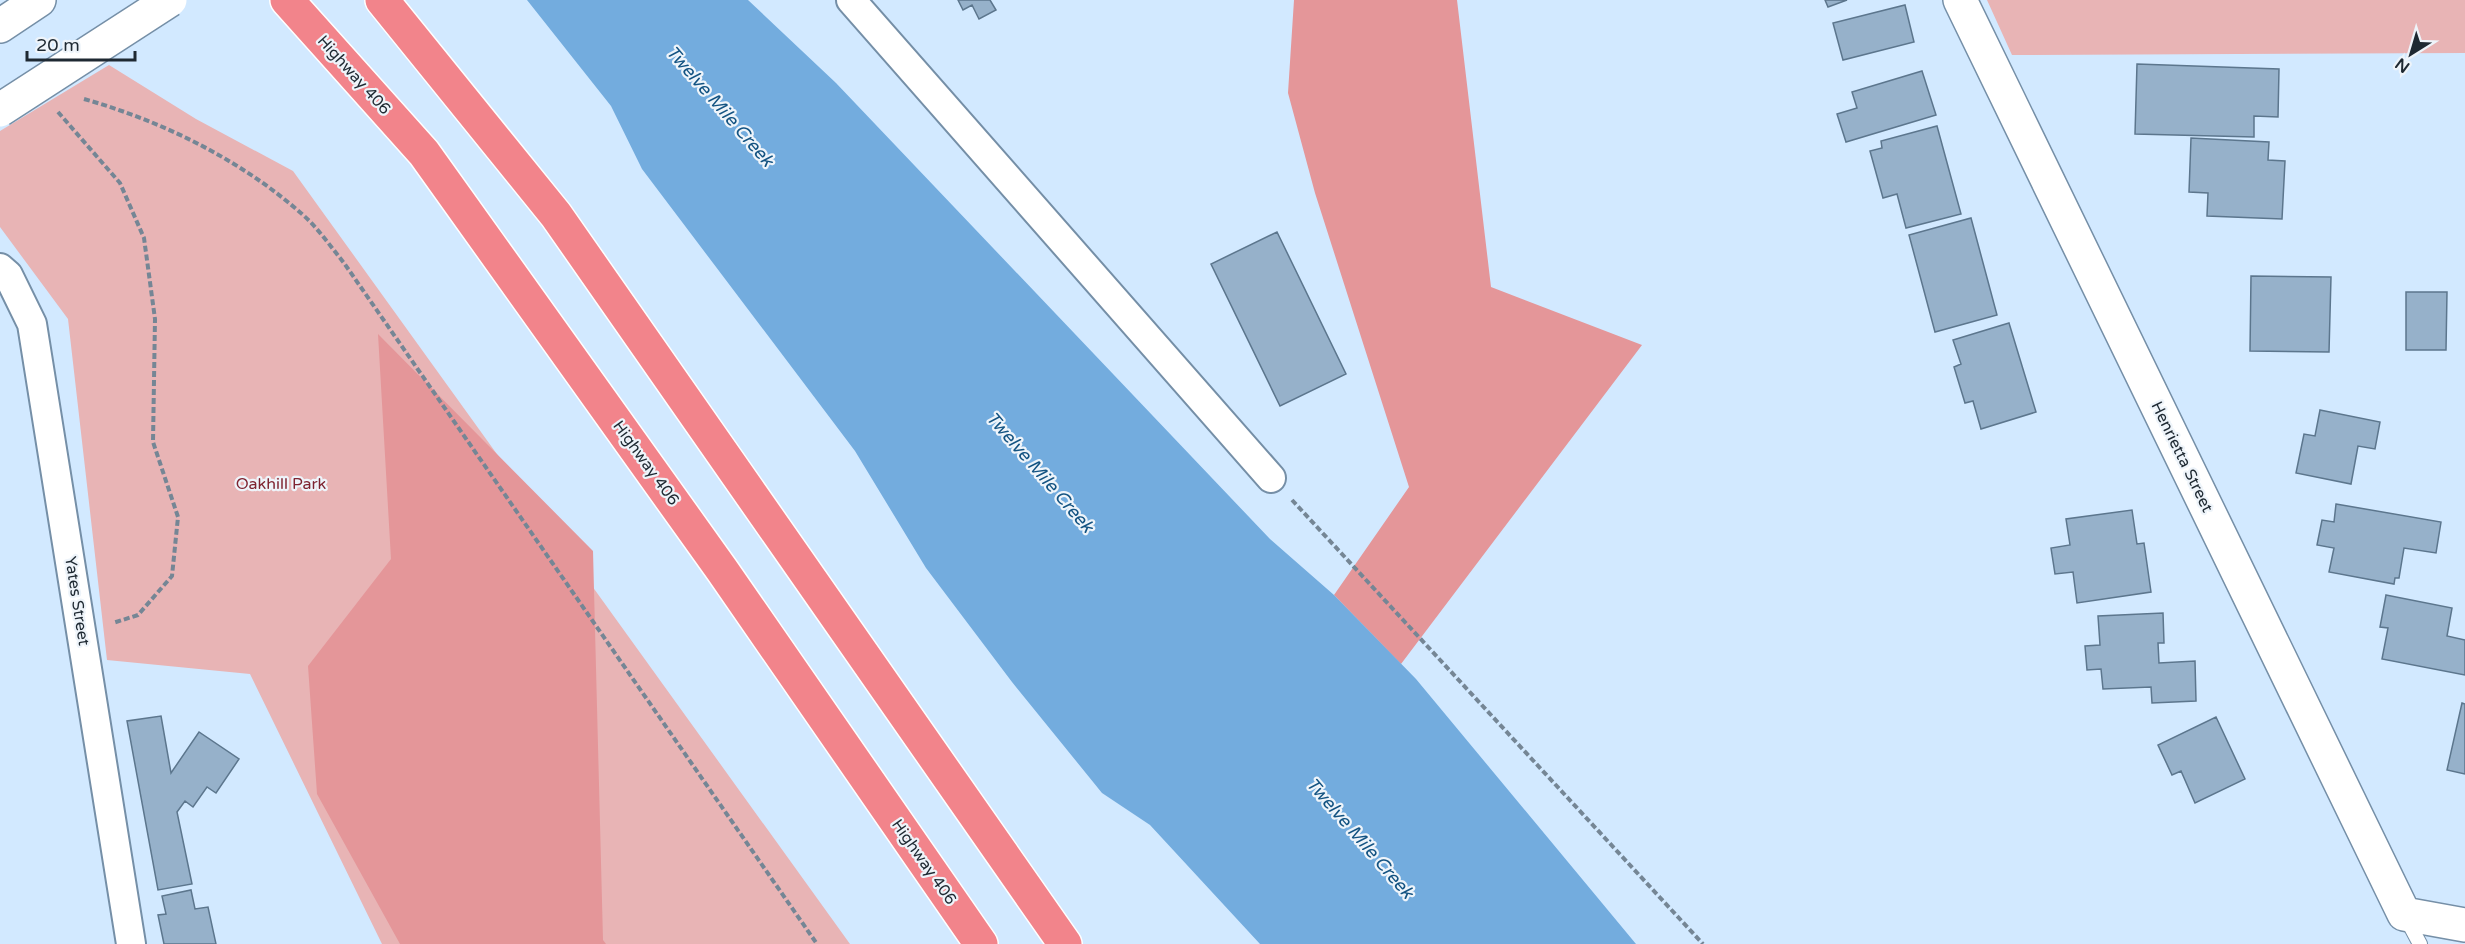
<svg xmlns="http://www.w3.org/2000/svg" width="2465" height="944" viewBox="0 0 2465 944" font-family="'Varela Round',sans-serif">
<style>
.green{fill:#e8b4b5}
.forest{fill:#e49699}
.water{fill:#73acde}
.building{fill:#96b1ca;stroke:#5c768d;stroke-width:1.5}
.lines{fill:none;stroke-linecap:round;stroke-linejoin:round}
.lane-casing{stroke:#758fa7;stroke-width:16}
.street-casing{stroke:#758fa7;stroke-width:32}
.secondary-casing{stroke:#758fa7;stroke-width:36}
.highway-casing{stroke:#fff;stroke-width:36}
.path{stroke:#758695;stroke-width:4;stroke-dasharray:6 3;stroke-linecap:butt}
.lane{stroke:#fff;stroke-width:14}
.street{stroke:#fff;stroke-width:28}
.secondary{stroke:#fff;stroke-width:33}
.highway{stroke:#f2848b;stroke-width:33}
.secondary-bridge-casing{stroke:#758fa7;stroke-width:36;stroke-linecap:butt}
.secondary-bridge{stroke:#fff;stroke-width:33}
.labels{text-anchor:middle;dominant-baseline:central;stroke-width:4.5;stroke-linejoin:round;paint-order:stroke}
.street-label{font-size:16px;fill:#1e2932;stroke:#eef4fa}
.park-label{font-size:16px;fill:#7e2330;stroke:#eef4fa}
.water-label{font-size:18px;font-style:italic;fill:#135382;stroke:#eef4fa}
</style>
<rect width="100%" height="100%" fill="#d2e9ff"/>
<path class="green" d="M1987 0H2465V53L2012 55Z
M109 65 196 119 293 171 850 944H382L250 674 107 660 68 319 0 227V131Z"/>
<path class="forest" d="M1294 0H1457L1491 287 1642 345 1401 664 1334 595 1409 487 1315 193 1288 93Z
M378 334 593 551 603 940 606 944H400L317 794 308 666 391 559Z"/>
<path class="water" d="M527 0H748L836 83 1270 539 1334 595 1416 679 1636 944H1260L1150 825 1102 793 1012 682 926 568 855 451 642 169 611 106Z"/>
<path class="building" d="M958 0H990L996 10 979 19 972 5 963 10Z
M1825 0H1847L1828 7Z
M1905 5 1914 42 1843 60 1833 23Z
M2137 64 2279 69 2278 117 2254 116V137L2135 134Z
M1922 71 1936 115 1846 142 1837 114 1857 108 1852 92Z
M1937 126 1961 214 1906 228 1897 194 1883 198 1870 151 1882 148 1881 141Z
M2191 138 2269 142 2268 160 2285 161 2282 219 2207 216 2208 193 2189 192Z
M1971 218 1997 315 1935 332 1909 235Z
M1277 232 1346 374 1280 406 1211 264Z
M2251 276 2331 277 2329 352 2250 351Z
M2406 292H2447L2446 350H2406Z
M2009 323 2036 412 1981 429 1973 401 1965 403 1954 367 1961 364 1953 340Z
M2320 410 2380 422 2375 449 2358 446 2351 484 2296 473 2304 434 2315 436Z
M2336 504 2441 522 2436 553 2404 548 2399 578H2395L2394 584 2329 572 2334 548 2317 545 2322 520 2334 522Z
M2132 510 2137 544 2144 543 2151 592 2077 603 2073 572 2055 574 2051 548 2070 545 2066 519Z
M2386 595 2452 608 2447 636 2465 640V675L2382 659 2388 628 2380 627Z
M2163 613 2164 643H2158L2159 663 2195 661 2196 701 2152 703 2151 687 2103 689 2101 669 2087 670 2085 646 2100 645 2098 616Z
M2462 703 2465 704V774L2447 770Z
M161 716 171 773 199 732 239 759 216 793 207 787 193 807 185 801 177 812 192 884 158 890 127 721Z
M2216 717 2245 779 2195 803 2181 771 2172 775 2158 745Z
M191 890 195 909 208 907 216 944H164L158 915 166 914 162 896Z"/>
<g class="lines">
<g class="lane-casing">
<path id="lane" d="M2405 916 2420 944"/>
</g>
<g class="street-casing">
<path id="street" d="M851 0 1271 478
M0 268 8 275 32 324 131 944"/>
</g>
<g class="secondary-casing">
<path id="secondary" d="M1960 0 2404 914 2465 925
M0 26 39 0"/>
</g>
<g class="highway-casing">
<path id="highway" d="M287 0 424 153 722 570 981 944
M382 0 556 215 1065 944"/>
</g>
<path class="path" d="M84 99C162 121 241 160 302 214 318 228 331 247 344 263L817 944
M58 112 120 183 144 238 155 319 153 442 178 517 172 576 138 615 113 623
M1292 500 1703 944"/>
<use href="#lane" class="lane"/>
<use href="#street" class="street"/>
<use href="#secondary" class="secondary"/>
<use href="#highway" class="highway"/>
<g class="secondary-bridge-casing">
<path id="secondary-bridge" d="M0 110 170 0"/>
</g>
<use href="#secondary-bridge" class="secondary-bridge"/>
</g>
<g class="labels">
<g class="street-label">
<text transform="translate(354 75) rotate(48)">Highway 406</text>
<text transform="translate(2182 457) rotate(64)">Henrietta Street</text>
<text transform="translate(646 463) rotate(54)">Highway 406</text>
<text transform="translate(77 601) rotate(81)">Yates Street</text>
<text transform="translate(924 862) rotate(55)">Highway 406</text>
</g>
<g class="park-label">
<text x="281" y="484">Oakhill Park</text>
</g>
<g class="water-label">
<text transform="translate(720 106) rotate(49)">Twelve Mile Creek</text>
<text transform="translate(1040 472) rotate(49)">Twelve Mile Creek</text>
<text transform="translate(1360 838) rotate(49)">Twelve Mile Creek</text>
</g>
</g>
<g transform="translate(2411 54) rotate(217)" stroke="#eef4fa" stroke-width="4.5" paint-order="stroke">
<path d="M0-4.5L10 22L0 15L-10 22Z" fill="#1e2932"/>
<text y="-9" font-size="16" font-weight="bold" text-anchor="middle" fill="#1e2932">N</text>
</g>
<path d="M27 51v9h108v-9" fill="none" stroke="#1e2932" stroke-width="3"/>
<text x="36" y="51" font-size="18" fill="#1e2932" stroke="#eef4fa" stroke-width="4.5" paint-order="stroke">20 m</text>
</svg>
